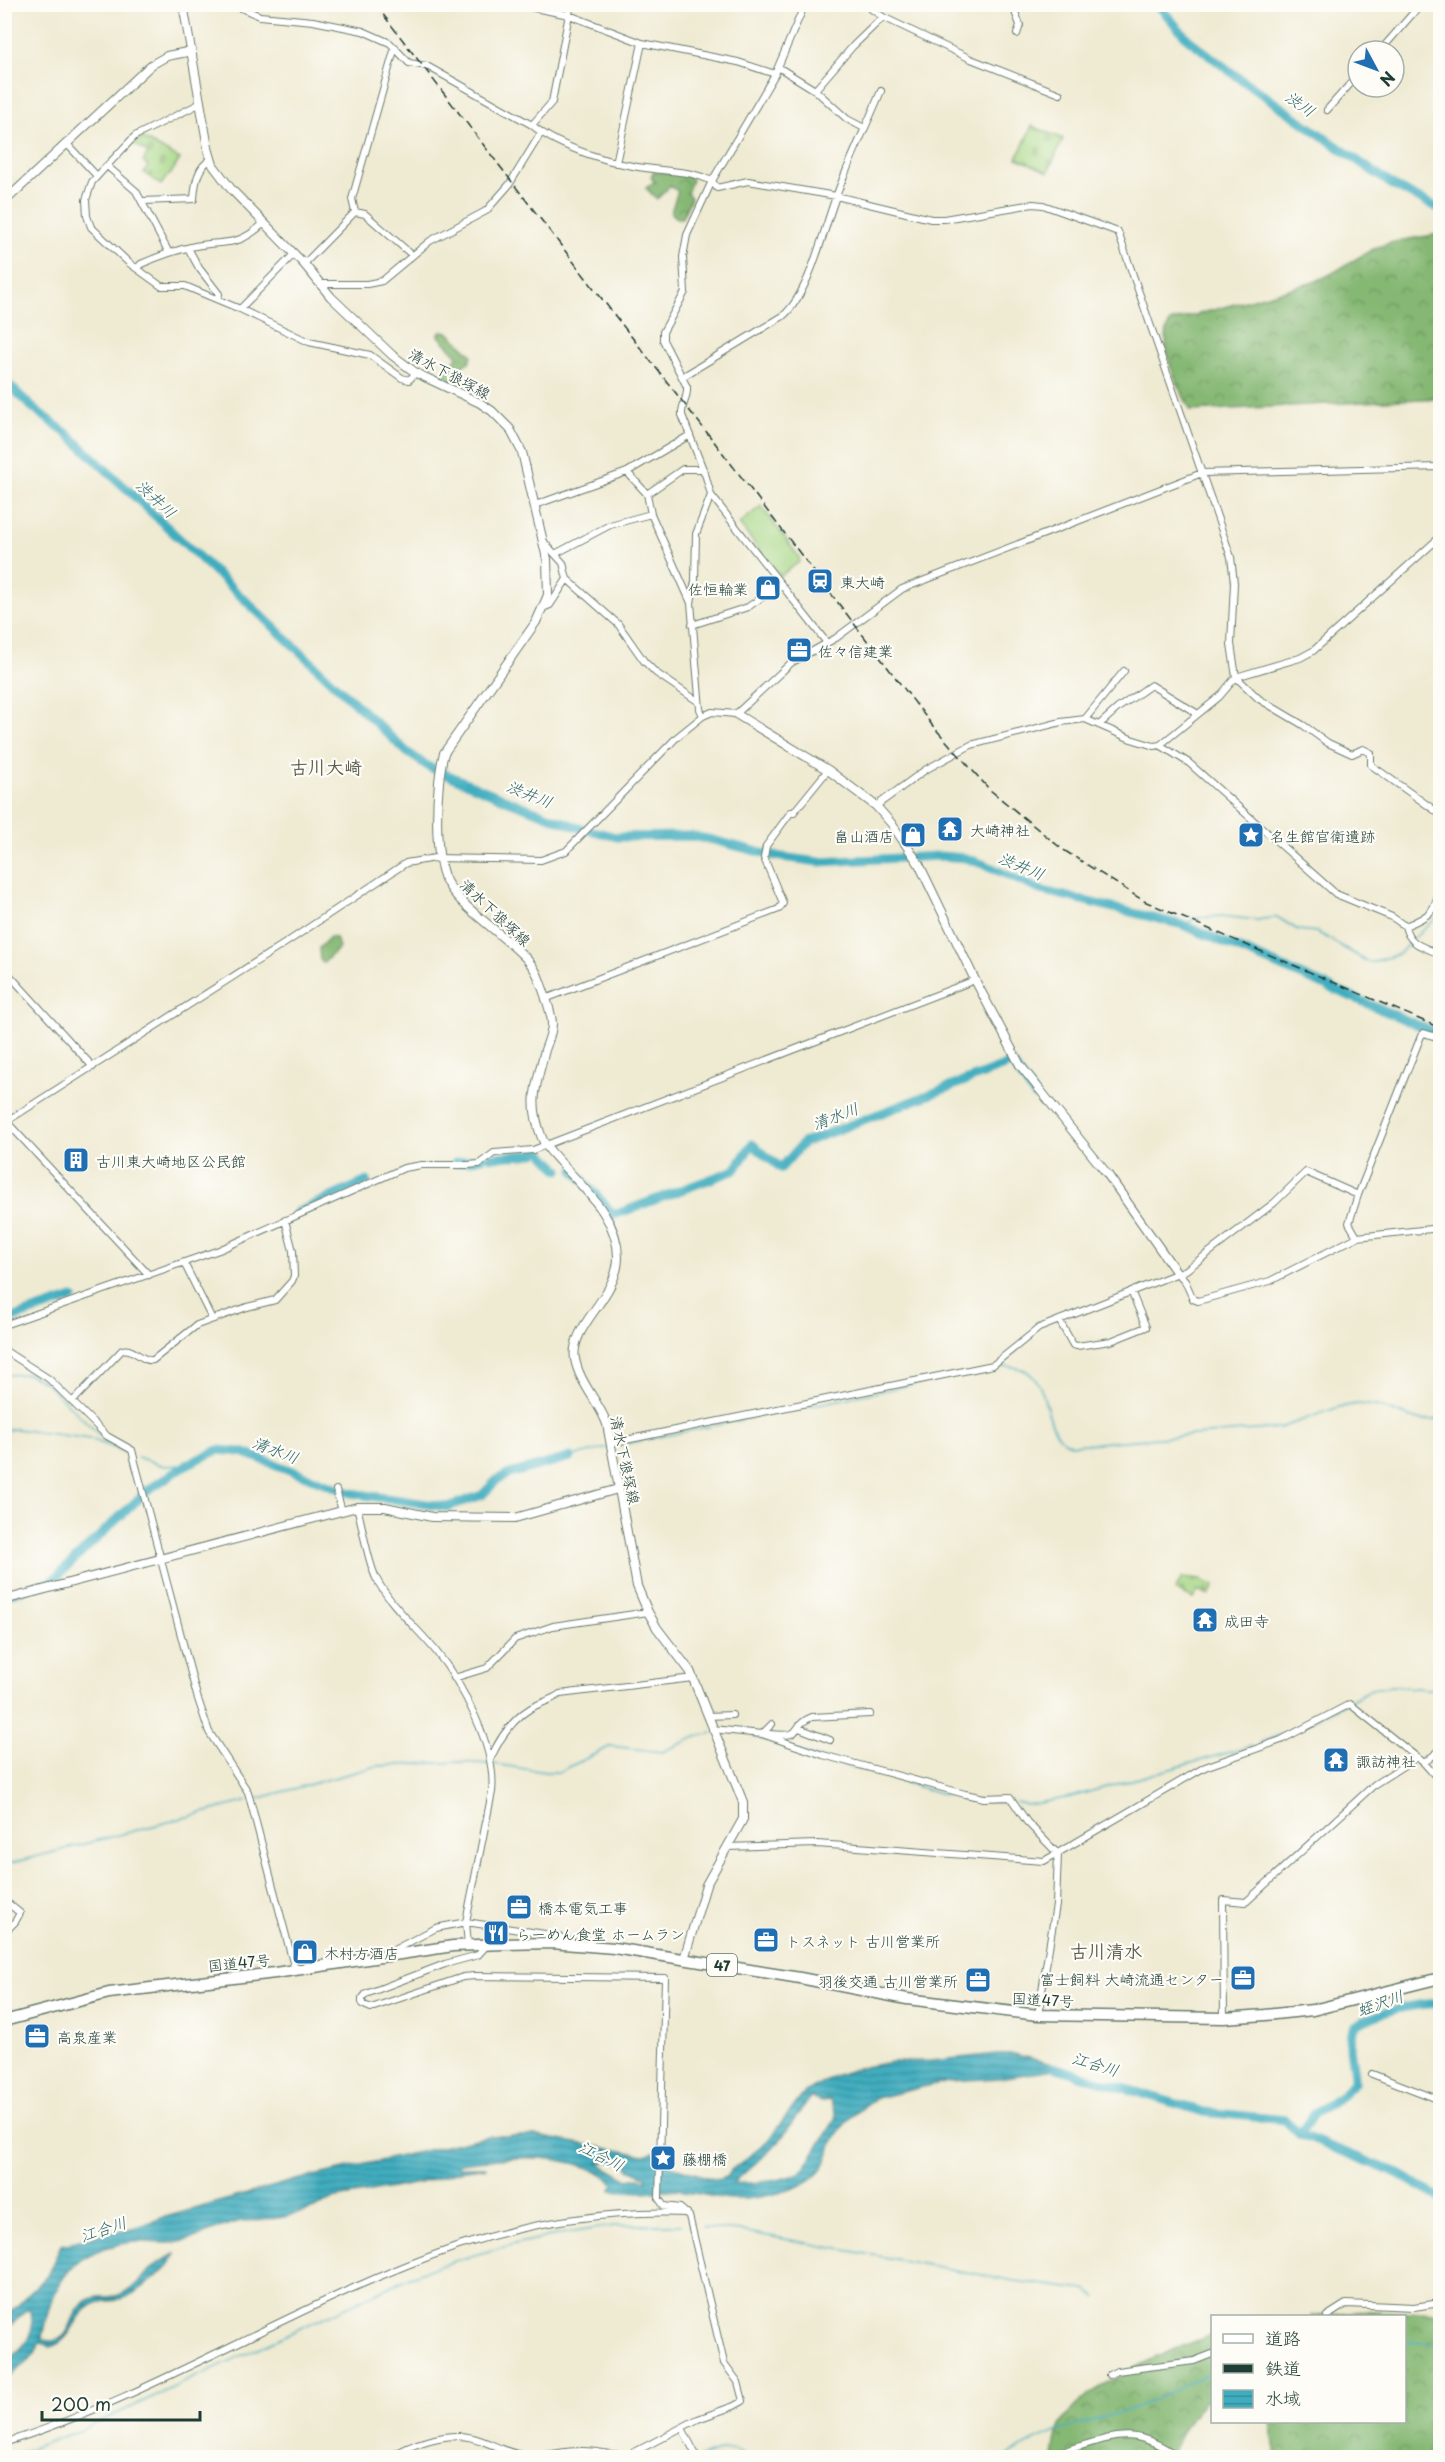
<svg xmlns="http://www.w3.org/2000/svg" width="1445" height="2462" viewBox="0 0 1445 2462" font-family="'Playpen Sans','Klee One',sans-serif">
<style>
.forest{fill:url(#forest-crowns);stroke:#527a54;stroke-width:1.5}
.cemetery{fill:url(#cemetery-stones);stroke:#638a5d;stroke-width:1.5}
.park{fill:#a7d786;stroke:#638a5d;stroke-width:1.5}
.water{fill:url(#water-rules);stroke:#30757a;stroke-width:1.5;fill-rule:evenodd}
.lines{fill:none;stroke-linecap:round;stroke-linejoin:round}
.stream{stroke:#40adbf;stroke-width:1.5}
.river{stroke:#40adbf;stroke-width:9}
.minor-casing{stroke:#687a6b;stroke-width:8}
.tertiary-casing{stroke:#687a6b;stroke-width:10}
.secondary-casing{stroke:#687a6b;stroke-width:10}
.trunk-casing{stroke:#687a6b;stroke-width:13}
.minor{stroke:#fff;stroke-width:6}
.tertiary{stroke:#fff;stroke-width:8}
.secondary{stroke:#fff;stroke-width:8}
.trunk{stroke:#fff;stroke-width:10}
.rail{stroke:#1f3d34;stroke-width:1.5;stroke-dasharray:9 4.5;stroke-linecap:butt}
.labels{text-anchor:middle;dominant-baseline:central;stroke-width:4.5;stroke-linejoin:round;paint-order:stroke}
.shield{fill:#fdfcf7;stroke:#62766e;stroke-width:1.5}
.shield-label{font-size:14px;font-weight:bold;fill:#1f3d34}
.street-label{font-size:15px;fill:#1f3d34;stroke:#fdfcf7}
.poi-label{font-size:15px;fill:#1f3d34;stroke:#fdfcf7;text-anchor:start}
.water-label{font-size:16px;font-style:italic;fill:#2b6465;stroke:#fdfcf7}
.quarter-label{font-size:18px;font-weight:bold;fill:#5c5c4c;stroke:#fdfcf7}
</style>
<defs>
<pattern id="forest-crowns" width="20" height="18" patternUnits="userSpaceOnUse" patternTransform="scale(1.5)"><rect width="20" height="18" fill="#85b873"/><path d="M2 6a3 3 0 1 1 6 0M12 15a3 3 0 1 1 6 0" fill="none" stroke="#6c975f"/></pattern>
<pattern id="cemetery-stones" width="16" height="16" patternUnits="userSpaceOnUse" patternTransform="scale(1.5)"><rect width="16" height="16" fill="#a7d786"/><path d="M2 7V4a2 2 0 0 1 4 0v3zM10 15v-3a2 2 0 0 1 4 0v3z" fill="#8fb974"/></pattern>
<pattern id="water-rules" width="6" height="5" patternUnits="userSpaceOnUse" patternTransform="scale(1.5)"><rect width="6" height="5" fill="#40adbf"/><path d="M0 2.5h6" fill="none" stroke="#358e9c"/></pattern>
</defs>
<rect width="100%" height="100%" fill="#fdfcf7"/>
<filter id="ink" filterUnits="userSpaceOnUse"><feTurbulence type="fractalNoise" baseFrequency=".0167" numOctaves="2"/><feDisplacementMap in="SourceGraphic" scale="12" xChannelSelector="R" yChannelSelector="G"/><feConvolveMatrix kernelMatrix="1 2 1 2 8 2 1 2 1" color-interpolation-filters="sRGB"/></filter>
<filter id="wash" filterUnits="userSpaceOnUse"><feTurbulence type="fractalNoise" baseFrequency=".008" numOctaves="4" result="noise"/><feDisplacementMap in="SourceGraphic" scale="24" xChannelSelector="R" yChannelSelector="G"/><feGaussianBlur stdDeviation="1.35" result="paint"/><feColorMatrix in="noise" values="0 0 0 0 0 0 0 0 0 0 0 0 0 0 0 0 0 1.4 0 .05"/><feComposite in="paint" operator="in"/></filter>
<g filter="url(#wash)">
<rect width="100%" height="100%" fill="#efead2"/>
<path class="forest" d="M653 172 687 174 692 180 687 193 691 198 682 218H677L671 212 678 191 670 186 657 199 646 188 654 182 651 177Z
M1440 234V398L1191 411C1179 388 1157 348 1170 322L1314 282C1336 273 1355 258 1376 248 1396 239 1419 238 1440 234Z
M441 331 448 332 472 355 469 362 463 365 464 373 458 383 448 381 444 373 458 356 438 335Z
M330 937 336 938 339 948 323 963 320 960 319 948Z
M1366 2311 1440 2314V2457H1276L1271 2422H1404V2316H1310Z
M1212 2335V2396C1191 2411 1180 2433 1171 2457L1053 2458C1054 2447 1055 2436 1060 2426 1078 2387 1173 2349 1212 2335Z"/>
<path class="cemetery" d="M1032 126 1063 139 1048 172 1017 158Z
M138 136 180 159 170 175H168L161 185 144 173 148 166 143 162 148 153 133 143Z
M1182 1578 1201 1580 1214 1586 1209 1596 1198 1591 1193 1599 1175 1590Z"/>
<path class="park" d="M761 506 799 557V562L780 576 739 524Z"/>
<path class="water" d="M997 2054H1014L1067 2068 999 2078 948 2081 876 2098C862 2107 841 2124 834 2140 830 2149 827 2162 821 2170 805 2191 759 2199 735 2199 718 2199 701 2193 684 2192L680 2189 642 2192 611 2190 613 2185C607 2174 597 2171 586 2167 545 2153 504 2158 461 2163L458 2165 460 2167H487L459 2171 419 2183 332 2199C313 2211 285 2218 263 2220 255 2221 248 2220 240 2221 219 2226 201 2238 180 2242 165 2245 149 2241 134 2242 72 2249 53 2280 42 2337L48 2341C75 2342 67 2313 87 2301 97 2294 108 2299 119 2295 133 2291 144 2275 155 2266 161 2261 168 2258 175 2254 169 2270 135 2296 118 2300 108 2302 100 2300 91 2306 73 2316 73 2341 50 2347L41 2341C35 2358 21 2367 8 2378H5V2363C21 2350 39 2334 30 2311L26 2310 5 2332V2318L47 2276 61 2245 76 2242 99 2234 129 2230 162 2218 296 2180 489 2136H537L644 2155 653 2152 662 2154 671 2166 717 2180 726 2177 731 2170 765 2144 805 2092 834 2076 858 2068 891 2062 931 2061ZM810 2097 822 2102 829 2099 836 2114 835 2120 804 2169C792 2181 750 2184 733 2183L778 2143ZM608 2161 628 2164 629 2169 647 2177 646 2181 639 2178 628 2180 598 2163Z"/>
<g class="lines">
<path class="stream" d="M1183 925 1196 918 1221 916 1257 920 1277 917 1298 930 1317 932 1370 963 1399 954 1411 941
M1414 938 1440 915
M998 1367C1063 1360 1032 1435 1074 1445L1280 1428 1339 1407 1358 1404 1376 1406 1422 1421 1440 1419
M4 1375 28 1374 45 1382 108 1443
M4 1430 16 1429 91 1439 130 1454
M615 1446 954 1376
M137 1457 164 1466 186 1465
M571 1457 607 1448
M752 1736 813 1756 964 1800 1011 1803
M1259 1743 1291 1731 1372 1689 1391 1686 1440 1690
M494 1764 545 1772H559L611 1746 662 1752 696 1737 712 1733
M253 1800 377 1766 460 1762 489 1764
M1016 1802 1027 1805 1071 1797 1252 1746
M4 1865 248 1801
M703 2228 741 2231 1015 2281 1085 2290 1097 2297
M1404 2342 1440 2344
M5 2458 84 2429 419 2273C475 2253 535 2237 593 2229 622 2224 652 2225 681 2225
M569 2458 581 2455 590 2458
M699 2458C715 2453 734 2441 746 2458
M1006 2458C1048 2427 1098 2422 1145 2404 1168 2395 1189 2381 1212 2373"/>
<path class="river" d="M1157 4 1188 39 1235 75 1394 186 1440 209
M4 380 33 408 69 435 407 752 429 767 509 801 577 827 617 837 691 836 713 840 774 856 819 862 940 856 966 858 988 866 1040 890 1183 925 1434 1032
M491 1157 526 1155 541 1151 559 1170
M455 1163 482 1158
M574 1170 614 1215 735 1170 752 1144 781 1168 803 1143 1012 1063 1035 1096
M297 1212 367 1181
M4 1321 73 1298
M4 1595 51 1582 148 1490 186 1465 218 1450 242 1452 351 1493 447 1507 482 1495 498 1479 509 1474 571 1457
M1053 2067 1204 2112 1285 2120 1299 2134 1399 2174 1440 2198
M1299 2134 1315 2113 1343 2095 1354 2082C1355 2062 1344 2045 1355 2026 1382 2010 1410 2005 1440 2003"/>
</g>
</g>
<g filter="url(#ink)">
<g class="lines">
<g class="minor-casing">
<path id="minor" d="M232 4 260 16 313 21 363 31 390 43 409 63 427 66 532 125C558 148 619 166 653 169 675 172 692 171 712 181L687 235 683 257 685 292 663 332V340L687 387C688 398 681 406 682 415L706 477 711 495 827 643
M515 4 569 15 642 43 738 62 775 74
M805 4 775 74 712 181 717 188 748 181 836 196 931 219H944L1033 204 1043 205 1118 232 1231 557 1234 583 1231 644 1236 677 1219 697 1160 745 1154 746 1131 739 1085 719 1061 722 971 745 925 770 876 806
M864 4 883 17 971 59 1060 94
M1012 4 1020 25 1017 34
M1380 51 1421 4
M778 67 815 90 847 119 864 128
M815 90 853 46 883 17
M199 104 135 136 101 172 92 182 86 200 87 216 91 227 129 263 161 286H185L240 309 309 342 370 355 402 378 409 380 416 373
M1327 110 1358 75
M532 125 552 102 571 4
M67 144 97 176
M616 163 642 43
M107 166 136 191 169 253
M143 201 194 199C195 185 197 166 211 160
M355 212 352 199 395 47
M355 212 365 214 412 255
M188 248 199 268 219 294 217 299
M304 264 355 212
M137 268 141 264C159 256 176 250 195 246 227 240 237 248 264 223
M322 284H367L382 281 430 241 486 211 509 185 541 133
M240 309 294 254
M682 377 783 316C810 293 824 227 837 194 850 159 867 125 881 91
M627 472 647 494
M535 505 627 472 690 435
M651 514 691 603
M1440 537 1313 651 1300 658 1236 677 1259 699 1303 725 1328 743 1352 754 1363 749 1371 753V765L1440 814
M544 542 563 563 567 579
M555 554 610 525 651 514 647 494 683 469H703
M543 608 550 605 567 579 618 624 644 661 656 673 699 702
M692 625 748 607 781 584
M703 716 700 709 691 603 695 581 696 534 711 495
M1085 719 1124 671
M1099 725 1118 708 1151 685 1198 714
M1160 745 1189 763 1336 894 1392 917 1405 926C1409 945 1424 947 1440 954
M1405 926C1431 916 1436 911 1440 884
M4 969 93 1067
M545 999 779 909 783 903 764 858 766 846 791 812 793 813 828 770
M6 1121 149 1275
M4 1123 287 942 406 863 435 858 541 860 566 851 677 737 703 716 712 712 736 714 791 663 836 638 902 589 1202 473 1440 467
M1357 1237 1349 1223 1358 1195 1421 1036 1424 1033 1436 1037 1440 1021
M184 1263 212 1319
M1177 1273 1185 1281 1193 1299 1198 1301 1270 1281 1357 1237 1440 1228
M1059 1320 1073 1345 1077 1346 1111 1341 1146 1327 1131 1291
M4 1325 219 1250 404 1168 422 1165H468L479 1164 494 1153 533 1150 975 980
M4 1350 49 1379 107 1436 132 1450 135 1462 197 1696 209 1732 248 1792 295 1970
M73 1401 122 1350C135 1347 141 1362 153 1360L197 1325 247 1307 275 1300 292 1281 294 1276 293 1251 285 1220
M611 1443 993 1365 1039 1328 1186 1270 1274 1203 1306 1172 1358 1195
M336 1490 342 1511
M357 1507C363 1528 367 1559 376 1578 390 1605 416 1627 435 1650 462 1683 497 1749 492 1792L466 1922 468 1946
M454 1678 487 1668 515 1639 553 1626 648 1612
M708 1716 732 1715
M799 1728 830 1740
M712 1729 762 1734 823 1755 965 1794 984 1798 1010 1797 1027 1822 1058 1854 1056 1905 1038 2015
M762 1734 772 1724
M769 1734C808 1738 787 1727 812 1717L870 1714
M490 1760C499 1739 511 1720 531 1708 539 1703 550 1701 560 1694L693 1678
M1424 1763 1440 1750
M728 1847 817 1844 1044 1861 1205 1767 1281 1740 1350 1704 1424 1763 1440 1781
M4 1900 20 1913 15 1922 4 1933
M388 1953 436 1928 466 1922 558 1936 570 1941
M1224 2018 1223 1900 1246 1902 1375 1784 1417 1757
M1372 2074 1440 2100
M1327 2316 1346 2304 1414 2307 1440 2303
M1109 2375 1117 2371 1194 2361 1212 2354
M682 2428 696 2455
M4 2443C162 2393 302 2299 459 2246 530 2222 612 2210 687 2213
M389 2458C410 2444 448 2431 473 2438 489 2442 504 2452 521 2455 542 2458 560 2451 580 2451 598 2450 613 2457 631 2454L698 2419 734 2406 743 2401 738 2382 724 2363 689 2216 680 2208 664 2206 659 2199 665 1978 475 1976 463 1977 371 2008 362 2004V1999L366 1994 445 1964 478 1955 487 1945
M1054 2458 1061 2452C1113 2437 1132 2423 1180 2458"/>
</g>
<g class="tertiary-casing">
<path id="tertiary" d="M4 202 151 65 167 56 192 51
M736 714 828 770 876 806 891 823 919 864 975 980 1020 1065 1108 1175 1177 1273
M4 1600 357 1507H385L432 1517 515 1518 618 1489"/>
</g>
<g class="secondary-casing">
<path id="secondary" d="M183 4 208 148 213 165 231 189 304 264 331 297 392 355 416 373 480 403 492 411 510 429 522 452 547 559 548 595 536 622 444 753C436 781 432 862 449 886 461 904 482 919 498 933 512 946 530 958 538 976 542 987 552 1012 552 1024 552 1032 548 1042 545 1050 536 1086 528 1102 542 1138 546 1148 554 1155 561 1163 585 1190 618 1218 618 1257 618 1297 569 1326 575 1359 579 1382 599 1402 607 1424L637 1586 648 1612 657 1628 690 1671 743 1802V1819L706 1885 684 1959"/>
</g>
<g class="trunk-casing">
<path id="trunk" d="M4 2021 109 1993 275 1973 453 1946 504 1944 551 1943 614 1948 800 1978 907 1999 1038 2015 1224 2018 1265 2015 1313 2010 1440 1978"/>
</g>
<use href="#minor" class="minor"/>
<use href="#tertiary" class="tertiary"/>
<use href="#secondary" class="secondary"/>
<use href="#trunk" class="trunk"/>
<path class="rail" d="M375 4 616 317 712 439 932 725 990 790 1062 849 1144 901 1440 1028"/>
</g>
</g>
<defs>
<g id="station-square" transform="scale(1.35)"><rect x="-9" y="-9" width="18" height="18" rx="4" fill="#1f6fb2" stroke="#fdfcf7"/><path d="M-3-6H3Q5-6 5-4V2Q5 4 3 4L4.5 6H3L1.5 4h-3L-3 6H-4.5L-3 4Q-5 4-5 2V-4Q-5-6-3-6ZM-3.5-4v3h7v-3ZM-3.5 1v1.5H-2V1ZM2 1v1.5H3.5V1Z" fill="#fff"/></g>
<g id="shop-square" transform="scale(1.35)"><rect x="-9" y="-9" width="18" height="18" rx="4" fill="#1f6fb2" stroke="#fdfcf7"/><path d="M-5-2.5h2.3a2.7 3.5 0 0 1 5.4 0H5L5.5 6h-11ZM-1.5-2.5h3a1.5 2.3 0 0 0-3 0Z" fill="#fff"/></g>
<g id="office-square" transform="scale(1.35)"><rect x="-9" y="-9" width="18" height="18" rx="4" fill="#1f6fb2" stroke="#fdfcf7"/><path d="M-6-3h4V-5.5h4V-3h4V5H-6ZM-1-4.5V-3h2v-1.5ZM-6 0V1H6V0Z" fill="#fff"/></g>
<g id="temple-square" transform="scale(1.35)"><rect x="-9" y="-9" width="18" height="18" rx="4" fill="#1f6fb2" stroke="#fdfcf7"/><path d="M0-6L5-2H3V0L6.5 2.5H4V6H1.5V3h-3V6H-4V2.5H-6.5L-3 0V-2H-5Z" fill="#fff"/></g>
<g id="sight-square" transform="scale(1.35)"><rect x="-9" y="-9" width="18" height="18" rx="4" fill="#1f6fb2" stroke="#fdfcf7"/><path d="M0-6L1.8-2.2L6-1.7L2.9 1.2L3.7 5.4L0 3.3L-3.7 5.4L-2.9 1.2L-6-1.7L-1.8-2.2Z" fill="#fff"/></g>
<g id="building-square" transform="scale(1.35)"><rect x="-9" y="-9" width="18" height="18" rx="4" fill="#1f6fb2" stroke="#fdfcf7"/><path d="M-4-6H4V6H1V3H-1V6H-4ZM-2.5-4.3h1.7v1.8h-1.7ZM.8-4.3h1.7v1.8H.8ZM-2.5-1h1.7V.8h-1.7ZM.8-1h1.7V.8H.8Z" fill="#fff"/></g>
<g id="restaurant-square" transform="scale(1.35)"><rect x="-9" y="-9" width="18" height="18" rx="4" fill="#1f6fb2" stroke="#fdfcf7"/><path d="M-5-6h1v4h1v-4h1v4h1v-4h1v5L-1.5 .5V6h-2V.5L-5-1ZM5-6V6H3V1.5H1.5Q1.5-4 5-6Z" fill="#fff"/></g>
</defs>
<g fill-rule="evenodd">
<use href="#station-square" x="820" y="581"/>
<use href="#shop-square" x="768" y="588"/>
<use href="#office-square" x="799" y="650"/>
<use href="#temple-square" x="950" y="829"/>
<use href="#shop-square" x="913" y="835"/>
<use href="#sight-square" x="1251" y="835"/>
<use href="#building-square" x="76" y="1160"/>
<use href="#temple-square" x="1205" y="1620"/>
<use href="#temple-square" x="1336" y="1760"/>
<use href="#office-square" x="519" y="1907"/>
<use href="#restaurant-square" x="496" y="1933"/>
<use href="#office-square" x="766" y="1940"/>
<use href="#shop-square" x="305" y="1952"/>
<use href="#office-square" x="1243" y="1978"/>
<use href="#office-square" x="978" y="1980"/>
<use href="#office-square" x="37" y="2036"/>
<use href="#sight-square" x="663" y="2158"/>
</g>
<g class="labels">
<rect class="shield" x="707" y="1954" width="30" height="22" rx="4.5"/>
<g class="shield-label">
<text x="722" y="1965">47</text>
</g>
<g class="street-label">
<text transform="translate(450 373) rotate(28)">清水下狼塚線</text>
<text transform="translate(496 912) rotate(43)">清水下狼塚線</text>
<text transform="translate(626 1460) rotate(78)">清水下狼塚線</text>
<text transform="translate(239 1962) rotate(-6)">国道47号</text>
<text transform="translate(1043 1999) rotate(3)">国道47号</text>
</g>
<g class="poi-label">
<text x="840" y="581">東大崎</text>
<text x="748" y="588" text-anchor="end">佐恒輪業</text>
<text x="818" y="650">佐々信建業</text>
<text x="970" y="829">大崎神社</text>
<text x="894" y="835" text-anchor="end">畠山酒店</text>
<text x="1270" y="835">名生館官衛遺跡</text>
<text x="96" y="1160">古川東大崎地区公民館</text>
<text x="1224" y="1620">成田寺</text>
<text x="1356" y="1760">諏訪神社</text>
<text x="538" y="1907">橋本電気工事</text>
<text x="516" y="1933">らーめん食堂 ホームラン</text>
<text x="786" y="1940">トスネット 古川営業所</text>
<text x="324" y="1952">木村方酒店</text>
<text x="1224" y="1978" text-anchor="end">富士飼料 大崎流通センター</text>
<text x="958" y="1980" text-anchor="end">羽後交通 古川営業所</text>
<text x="57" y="2036">高泉産業</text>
<text x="682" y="2158">藤棚橋</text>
</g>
<g class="water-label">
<text transform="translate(1301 103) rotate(35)">渋川</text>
<text transform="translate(157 498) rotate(43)">渋井川</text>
<text transform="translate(530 793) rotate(22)">渋井川</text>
<text transform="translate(1022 865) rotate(23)">渋井川</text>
<text transform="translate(835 1115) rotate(-21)">清水川</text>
<text transform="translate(276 1449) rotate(21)">清水川</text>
<text transform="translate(1380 2002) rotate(-19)">蛭沢川</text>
<text transform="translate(1096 2063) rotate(17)">江合川</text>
<text transform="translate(602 2155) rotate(27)">江合川</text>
<text transform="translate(103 2228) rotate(-18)">江合川</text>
</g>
<g class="quarter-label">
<text x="326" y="766">古川大崎</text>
<text x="1106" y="1950">古川清水</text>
</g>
</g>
<rect width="1445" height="2462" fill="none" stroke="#fdfcf7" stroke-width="24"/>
<rect x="1211" y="2315" width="195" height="108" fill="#fdfcf7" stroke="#a4b0a9" stroke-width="1.5"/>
<rect x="1223" y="2334" width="30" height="9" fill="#ffffff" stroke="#a4b0a9" stroke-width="1.5"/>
<text x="1265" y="2345" font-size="18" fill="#1f3d34">道路</text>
<rect x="1223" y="2364" width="30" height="9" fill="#1f3d34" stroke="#a4b0a9" stroke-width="1.5"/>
<text x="1265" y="2375" font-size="18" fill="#1f3d34">鉄道</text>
<rect x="1223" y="2390" width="30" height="18" fill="url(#water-rules)" stroke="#a4b0a9" stroke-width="1.5"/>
<text x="1265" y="2405" font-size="18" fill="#1f3d34">水域</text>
<g transform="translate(1376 69) rotate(131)"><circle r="28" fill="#fdfcf7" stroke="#a4b0a9" stroke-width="1.5"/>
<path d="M0-4.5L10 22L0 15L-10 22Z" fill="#1f6fb2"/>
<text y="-9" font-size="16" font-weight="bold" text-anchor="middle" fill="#1f3d34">N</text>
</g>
<path d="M42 2411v9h158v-9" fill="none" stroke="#1f3d34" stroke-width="3"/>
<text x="51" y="2411" font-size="18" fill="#1f3d34" stroke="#fdfcf7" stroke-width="4.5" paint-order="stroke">200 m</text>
</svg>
